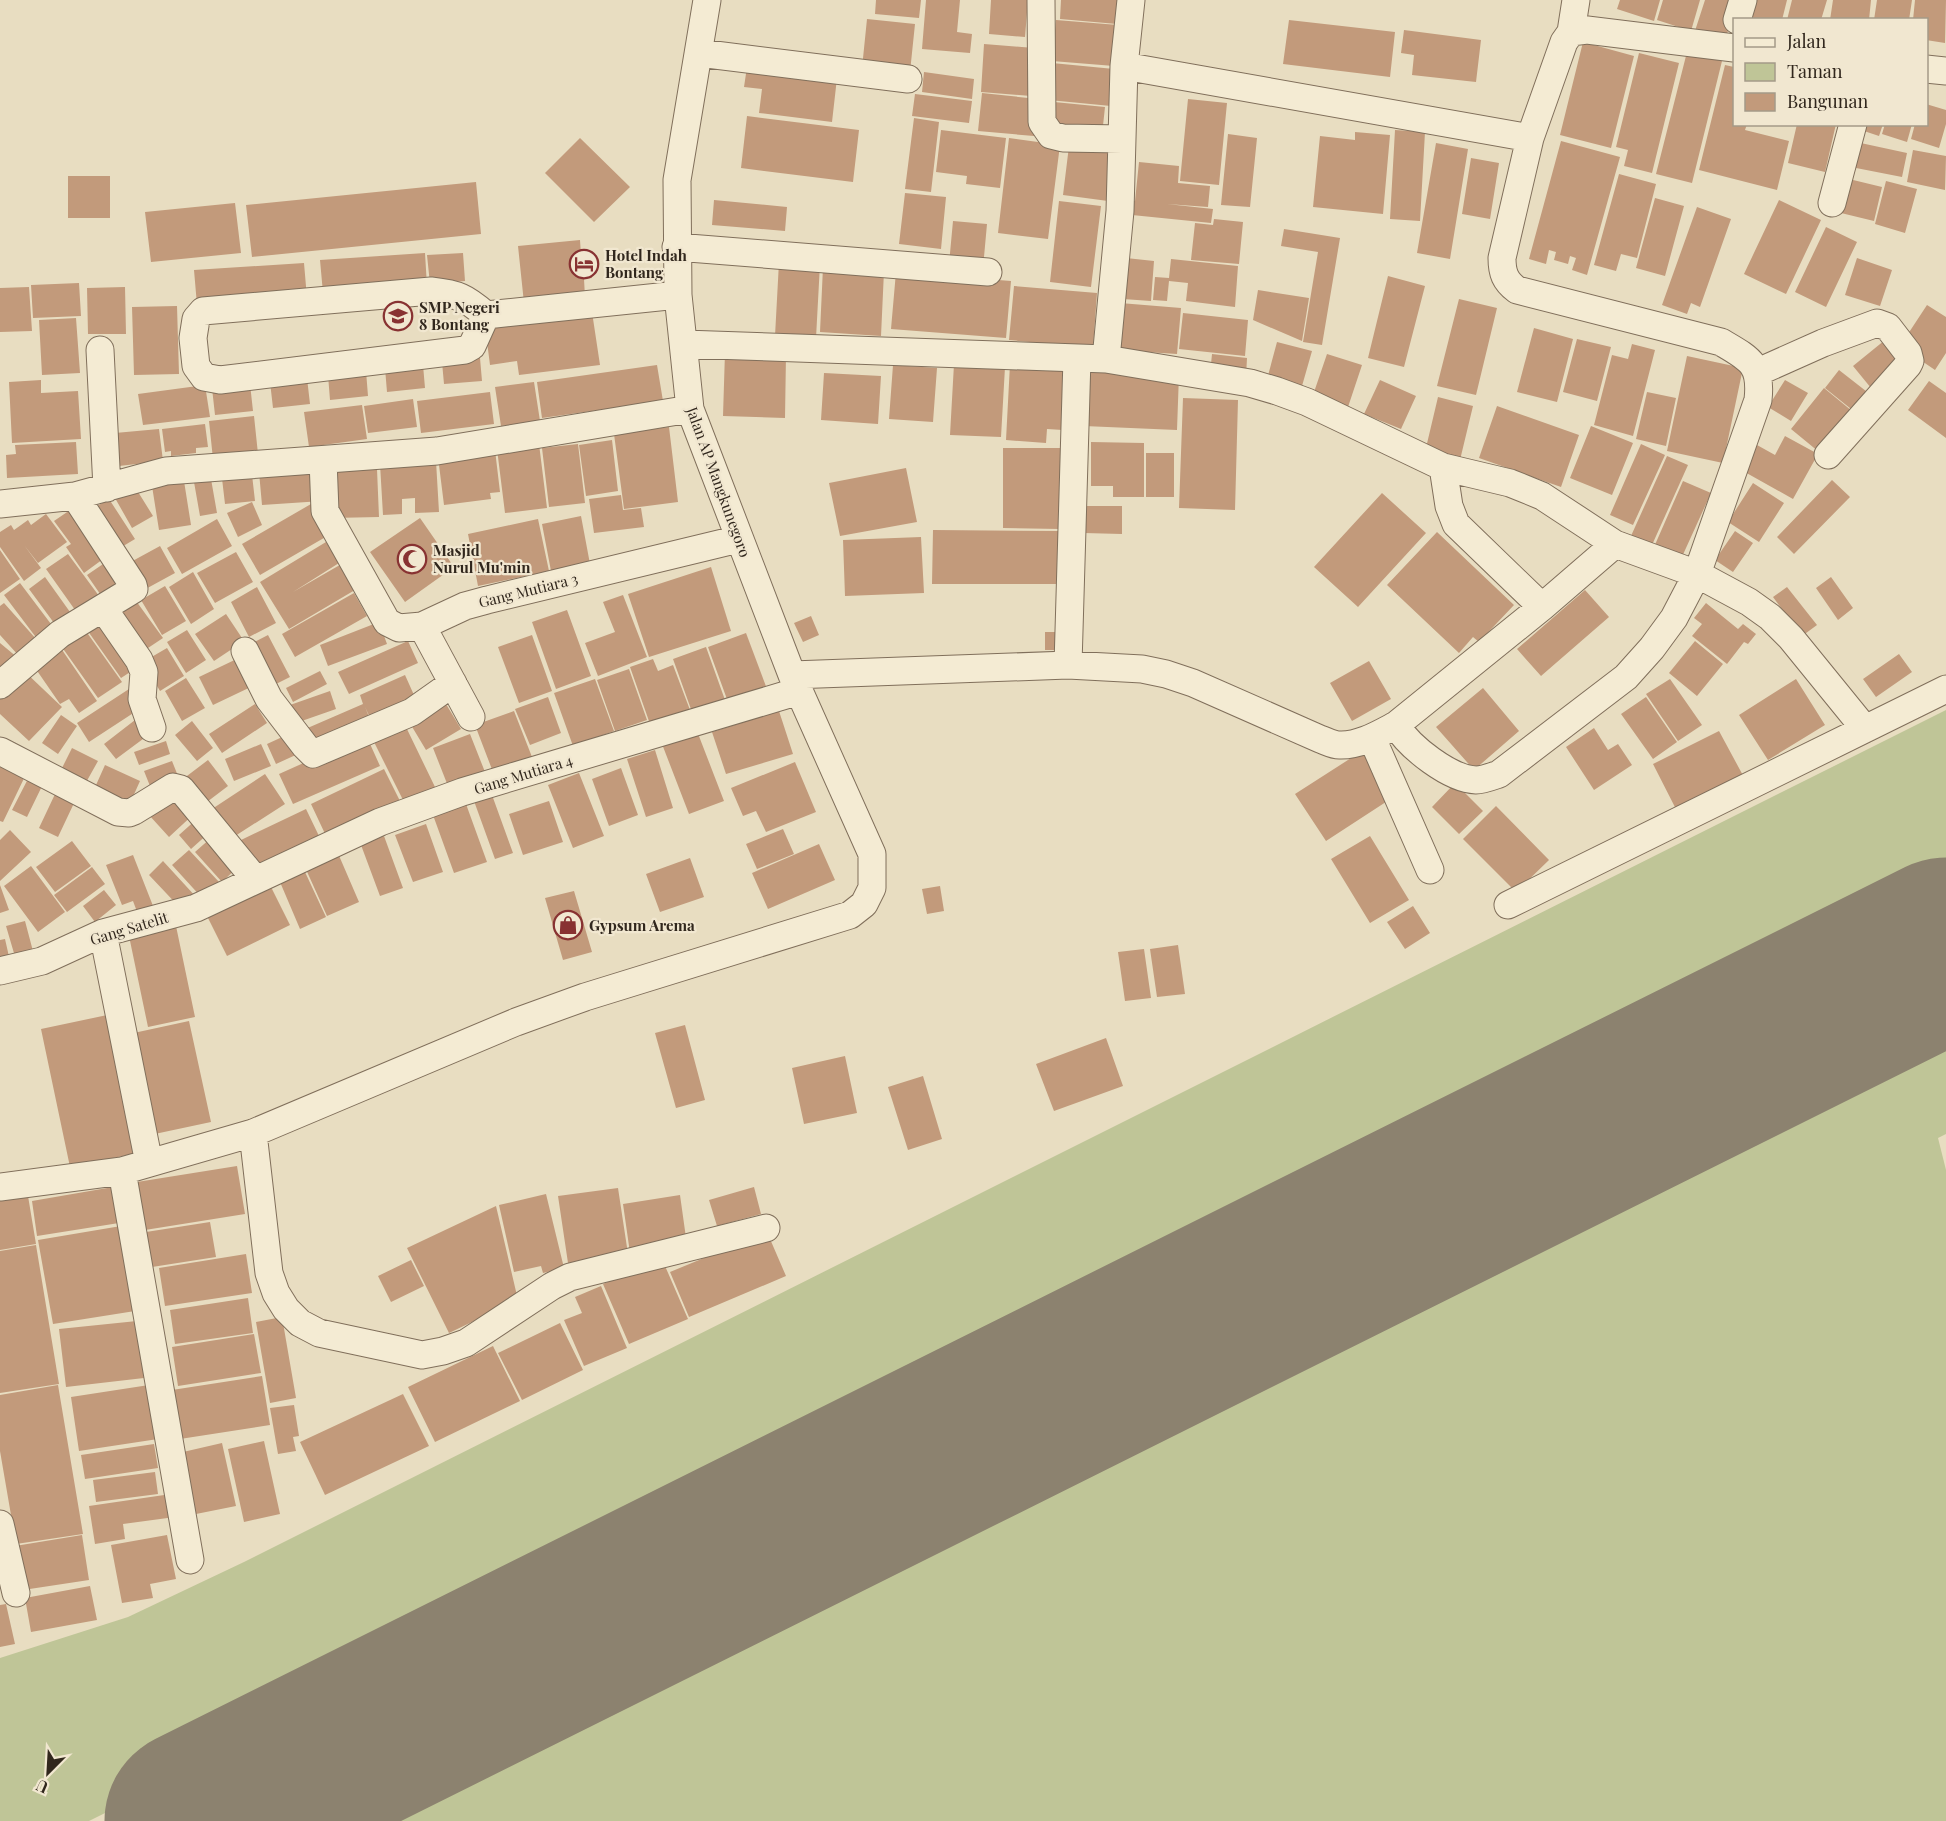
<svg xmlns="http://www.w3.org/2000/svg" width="1946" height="1821" viewBox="0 0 1946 1821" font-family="'Playfair Display',serif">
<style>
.green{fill:#bfc597}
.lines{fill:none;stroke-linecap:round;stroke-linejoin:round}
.runway{stroke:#8c826f;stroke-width:183}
.building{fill:#c29a7b}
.street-casing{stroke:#806f5b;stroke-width:29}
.street{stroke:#f4ebd3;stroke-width:27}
.labels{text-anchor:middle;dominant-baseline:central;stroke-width:4.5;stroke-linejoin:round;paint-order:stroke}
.poi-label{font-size:15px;font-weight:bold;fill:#31271d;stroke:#f1e7d0;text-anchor:start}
.street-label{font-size:15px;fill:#31271d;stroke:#f1e7d0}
</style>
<rect width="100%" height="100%" fill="#e8ddc1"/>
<path class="green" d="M1946 710V897L89 1821H0V1658L128 1617 244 1562Z
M1931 1010 1946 1012V1134L1938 1138 1946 1170V1821H303Z"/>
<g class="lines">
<path class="runway" d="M196 1821 1946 949"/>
</g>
<path class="building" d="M876 0H921L919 18 875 14Z
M926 0H960L957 32 972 34 970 53 922 49Z
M991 0H1028L1025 37 989 34Z
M1061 0H1119L1117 24 1060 19Z
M1620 0H1660L1654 21 1617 9Z
M1663 0H1700L1691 31 1657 20Z
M1705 0H1738L1724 43 1694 34Z
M1749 0H1787L1782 20H1744Z
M1792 0H1827L1821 20H1787Z
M1833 0H1871L1869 20H1830Z
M1877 0H1912L1909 20H1874Z
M1915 0H1946L1945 43 1926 40V20H1913Z
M867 19 915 24 910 72 862 68Z
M1056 20 1118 25 1114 66 1052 61Z
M1289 20 1395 32 1390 77 1283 64Z
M1404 30 1481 40 1476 82 1412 75 1414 55 1401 53Z
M1583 42 1634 56 1611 148 1560 135Z
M984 44 1034 48 1031 96 981 92Z
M1687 52 1722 61 1692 183 1656 174Z
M1639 53 1679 63 1652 173 1624 166 1628 150 1616 147Z
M1052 63 1114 69 1111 106 1049 100Z
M1725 65 1734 67V124H1747L1745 130 1789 141 1777 190 1699 170Z
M747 67 837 78 832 122 759 113 762 89 744 87Z
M924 72 974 79 972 99 922 92Z
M982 93 1038 99 1034 136 978 131Z
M915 94 972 101 969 123 912 116Z
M1188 99 1227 103 1219 185 1180 181Z
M1054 102 1105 107 1102 135 1051 131Z
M1926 104 1946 110V124L1939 148 1911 139 1915 124H1926Z
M747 116 859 130 853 182 741 168Z
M914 118 939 122 931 192 905 189Z
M1797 124H1836L1825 172 1788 163Z
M1856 124H1883L1879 136 1855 128Z
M1885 124H1912L1907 142 1882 134Z
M941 130 1006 138 1000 188 966 184 967 176 936 172Z
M1395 130 1425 132 1420 221 1390 219Z
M1355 132 1390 135 1383 214 1313 207 1320 136 1355 140Z
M1228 134 1257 138 1250 207 1221 205Z
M580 138 630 187 594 222 545 173Z
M1009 138 1060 145 1048 239 998 233Z
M1561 141 1620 157 1587 275 1572 270 1576 258 1570 256 1568 264 1554 260 1556 252 1549 250 1546 264 1529 259Z
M1856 142 1907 153 1902 177 1851 167Z
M1436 143 1468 149 1450 259 1417 253Z
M1069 146 1114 152 1108 201 1063 195Z
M1913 150 1946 156 1945 190 1907 182Z
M1471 158 1499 163 1490 219 1462 214Z
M1139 162 1179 166 1178 183 1210 186 1208 207 1167 204 1213 209 1211 223 1132 215 1133 200 1135 201Z
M1619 174 1656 184 1637 258 1621 254 1616 271 1594 265Z
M68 176H110V218H68Z
M1849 179 1882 187 1874 221 1841 213Z
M1886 181 1917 189 1905 233 1875 224Z
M476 182 481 234 252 257 246 205Z
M905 193 946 197 941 249 899 244Z
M1655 198 1684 206 1665 276 1636 268Z
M714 200 787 207 785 231 712 225Z
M1779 200 1821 220 1786 294 1744 274Z
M1059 201 1101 206 1091 287 1050 282Z
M235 203 241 253 151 262 145 212Z
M1697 207 1731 219 1700 307 1691 303 1687 314 1662 305Z
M1214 219 1243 222 1239 264 1191 260 1195 223 1213 225Z
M953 221 987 224 983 268 949 264Z
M1826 227 1857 242 1826 307 1795 292Z
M1284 229 1340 238 1322 345 1303 342 1318 252 1281 246Z
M580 240 581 255 590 254 592 278 584 279 585 297 524 303 518 246Z
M425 253 427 286 323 293 320 260Z
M463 253 465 281 430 284 427 255Z
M1126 258 1154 261 1151 301 1123 299Z
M1857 258 1892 270 1880 306 1845 295Z
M1171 259 1238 266 1235 307 1186 301 1188 283 1169 281 1167 301 1153 300 1155 277 1169 278Z
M779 262 820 264 816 338 775 336Z
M304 263 307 298 197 305 194 270Z
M823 267 884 271 881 336 820 332Z
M896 272 1011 281 1006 338 891 329Z
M1388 276 1425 286 1404 367 1368 358Z
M79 283 81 316 33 318 31 285Z
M1014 286 1097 293 1093 348 1009 340Z
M29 287 32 331 0 332V288Z
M125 287 126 334H88L87 288Z
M1258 290 1309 298 1302 341 1253 320Z
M1459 299 1497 308 1476 395 1437 386Z
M1120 303 1181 308 1177 354 1116 350Z
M1927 305 1946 317V353L1935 370 1913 355 1904 340Z
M177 306 179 374 134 375 132 307Z
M592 312 600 365 519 375 517 361 490 365 485 326Z
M1183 313 1248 320 1245 356 1179 349Z
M76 318 80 373 42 375 39 320Z
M1534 328 1573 339 1557 402 1517 392Z
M1577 339 1611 347 1597 401 1563 392Z
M1885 340 1903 361 1871 388 1853 366Z
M1277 342 1312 351 1300 393 1266 383Z
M1632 344 1655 350 1633 436 1594 425 1612 355 1628 359Z
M725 352 786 354 785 418 723 416Z
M1212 354 1247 358 1246 377 1210 374Z
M1327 354 1362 365 1347 410 1312 398Z
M1687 356 1743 368 1723 463 1667 451Z
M480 358 482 381 444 384 442 362Z
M954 364 1005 367 1001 437 950 435Z
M1010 364 1067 367 1063 430 1047 429 1046 443 1006 440Z
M423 365 425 388 387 392 385 368Z
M657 365 663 401 542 418 537 382Z
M893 365 937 368 933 422 889 419Z
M1839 370 1871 395 1856 413 1825 388Z
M366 371 368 396 330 400 328 375Z
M1086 371 1179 374 1177 430 1084 426Z
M824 373 881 376 878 424 821 420Z
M307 378 310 404 273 408 270 382Z
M41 380V393L78 391 81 439 12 443 9 382Z
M1380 380 1416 396 1401 429 1364 414Z
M1785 380 1808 393 1791 421 1768 407Z
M1929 381 1946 393V438L1908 410Z
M534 382 540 421 501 426 495 387Z
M250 384 253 411 215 415 212 388Z
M205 385 210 417 143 425 138 394Z
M1824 388 1852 411 1819 452 1791 429Z
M490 392 494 424 421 433 417 401Z
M1647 392 1676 398 1666 446 1636 439Z
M1438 397 1473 406 1460 460 1425 452Z
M1183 398 1238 400 1235 510 1179 508Z
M413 399 417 427 368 433 364 406Z
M362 405 367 439 309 447 304 412Z
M1497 406 1579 435 1561 487 1479 458Z
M254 416 258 454 213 459 209 421Z
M205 424 208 447 196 448V453L171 456V451L165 452 162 429Z
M1591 426 1633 443 1612 495 1570 478Z
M669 427 678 502 624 509 614 434Z
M159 429 163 461 119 466 115 433Z
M1785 436 1818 454 1793 499 1743 471 1757 445 1775 455Z
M612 440 618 491 586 496 579 445Z
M76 442 78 474 7 478 6 455 16 454 15 445Z
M1091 442 1144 443V497H1113V486H1091Z
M539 444 547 508 505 513 497 449Z
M578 444 585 503 549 507 542 448Z
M1641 444 1665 455 1633 525 1610 515Z
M1003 448H1060V529L1003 528Z
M495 450 500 492 490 493 491 499 444 505 438 457Z
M1146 453H1174V497H1146Z
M1667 456 1688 465 1652 545 1631 536Z
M436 461 439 512 415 513V498L402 499V514L383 515 380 464Z
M251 466 255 501 225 504 221 470Z
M320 468 322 501 262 505 259 472Z
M906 468 917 522 840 536 829 483Z
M377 469 379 517 332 518 329 471Z
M211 479 217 513 200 516 194 482Z
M1832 480 1850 497 1794 554 1777 537Z
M184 481 191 525 159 530 152 486Z
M1683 481 1711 493 1681 559 1654 547Z
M1753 483 1784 503 1759 542 1728 522Z
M135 487 153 516 132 528 115 498Z
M1382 493 1426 533 1358 607 1314 567Z
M621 495 623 510 641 508 644 527 594 533 589 499Z
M109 499 135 539 115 551 89 511Z
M252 502 262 525 238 537 227 513Z
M311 504 329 535 260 575 242 544Z
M76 506 110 554 84 573 66 547 71 544 54 521Z
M1084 506H1122V534L1084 533Z
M46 514 67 542 38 563 24 545 41 568 24 581 0 547V532L11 525 14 530 28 520 31 525Z
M581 516 590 564 551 571 542 524Z
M420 518 454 567 405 602 370 552Z
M217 519 232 546 182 574 167 548Z
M538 519 549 571 478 586 468 534Z
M933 530 1063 531 1062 584H932Z
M1735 531 1753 543 1733 572 1715 560Z
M1437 532 1514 605 1479 642 1473 637 1459 653 1387 585Z
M921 537 924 593 845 596 843 540Z
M326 542 339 563 293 592 345 562 360 587 289 629 260 582Z
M160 546 175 573 142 591 127 564Z
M0 550 20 579 0 593Z
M236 552 253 582 215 603 197 573Z
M68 554 102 600 80 617 46 569Z
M109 560 129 588 107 604 87 575Z
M711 567 731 631 649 657 628 594Z
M193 572 214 609 191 624 169 587Z
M45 577 70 612 54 623 29 589Z
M1831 577 1853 608 1838 620 1816 588Z
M20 583 54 628 38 640 4 595Z
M165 586 186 621 162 635 141 600Z
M257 587 276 623 249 637 231 602Z
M1787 587 1817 625 1802 636 1773 597Z
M1585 590 1609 617 1541 676 1517 649Z
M354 593 367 616 295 657 282 634Z
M131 594 163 638 139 654 108 610Z
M623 595 647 657 598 676 585 643 615 632 603 602Z
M4 603 37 640 19 656 0 635V606Z
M1706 603 1738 629 1743 624 1756 634 1748 644 1744 642 1727 664 1692 636 1702 624 1694 618Z
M567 610 591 676 556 689 532 622Z
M105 614 141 665 121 678 85 627Z
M226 614 244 641 214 661 195 634Z
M811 616 819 635 803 642 794 623Z
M379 622 387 644 328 666 320 645Z
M83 627 122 682 98 698 59 643Z
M187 630 206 660 186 673 167 642Z
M1045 632H1064V650H1045Z
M746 633 767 689 728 702 708 647Z
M268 635 290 677 266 689 245 647Z
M532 635 552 691 519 703 498 647Z
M408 641 418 663 349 694 338 672Z
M1695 641 1723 664 1697 696 1669 673Z
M0 643 18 658 0 678Z
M58 644 97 701 79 713 69 699 60 704 31 662Z
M706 647 725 700 692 712 673 659Z
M167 648 184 676 160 691 143 662Z
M1899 654 1912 672 1876 697 1863 679Z
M245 655 259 683 213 705 199 677Z
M653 659 658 671 673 665 690 710 650 724 630 667Z
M1369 661 1391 699 1352 721 1330 683Z
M22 669 62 707 29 741 0 714V692Z
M629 669 647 720 615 731 597 680Z
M320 671 327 684 293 702 286 688Z
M405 675 418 704 373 724 365 707 372 724 312 751 303 730 363 704 360 695Z
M186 678 205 708 182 721 165 691Z
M595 679 614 731 573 746 554 693Z
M1670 679 1702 725 1678 741 1646 694Z
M1796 679 1825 725 1768 760 1739 715Z
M1483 688 1519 731 1474 770 1436 727Z
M129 689 141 708 89 742 77 723Z
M330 691 336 709 296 723 290 705Z
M548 697 561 733 530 745 515 709Z
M1646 697 1677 742 1653 759 1621 714Z
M443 699 461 729 426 750 408 720Z
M255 704 267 723 222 753 209 734Z
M514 711 532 757 493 772 475 725Z
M779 711 793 754 726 774 712 732Z
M61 715 77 726 58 754 42 743Z
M135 720 147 736 116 759 104 744Z
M192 721 213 748 197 761 175 735Z
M405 725 435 787 404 802 373 740Z
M1594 728 1608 750 1618 744 1632 765 1594 790 1566 747Z
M697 731 724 801 689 814 662 744Z
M1719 731 1746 781 1679 815 1653 764Z
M291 733 300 753 276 764 267 744Z
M470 734 485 772 448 786 433 748Z
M366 735 380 766 293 804 279 774Z
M166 741 170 754 139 765 134 752Z
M261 744 271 766 234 781 225 759Z
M72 748 98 761 84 786 59 774Z
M655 750 673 808 646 817 627 759Z
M1362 751 1392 798 1326 841 1295 794Z
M0 754 29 768 3 822 0 821Z
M208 760 228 786 203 805 183 779Z
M172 761 178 776 150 786 144 771Z
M795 762 816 812 766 832 756 811 743 816 731 788Z
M105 765 140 781 127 810 92 794Z
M621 768 638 815 609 826 592 779Z
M384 769 401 803 327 838 311 804Z
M579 773 604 836 573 848 548 785Z
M265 774 285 804 232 838 212 809Z
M30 775 44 782 27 817 12 810Z
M1455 783 1483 811 1459 834 1432 807Z
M176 791 196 812 169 837 149 815Z
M56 792 75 801 58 837 39 828Z
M492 795 513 853 495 859 474 801Z
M549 801 563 842 523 855 509 814Z
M466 804 487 862 454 873 433 815Z
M1496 806 1549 860 1516 892 1463 839Z
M306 809 319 836 254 867 241 840Z
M198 818 210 832 191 849 179 835Z
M426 824 443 872 413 882 395 835Z
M783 829 794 854 757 869 746 844Z
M10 830 31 852 0 881V840Z
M384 836 403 888 380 896 361 845Z
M1370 836 1409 900 1370 923 1331 859Z
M212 837 239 866 222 882 195 852Z
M72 841 91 866 55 892 36 867Z
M819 844 835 880 768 909 752 873Z
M189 850 220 883 203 899 172 865Z
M337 851 359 902 327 916 304 865Z
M133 855 155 911 139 917 133 901 122 905 106 865Z
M690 858 704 897 660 912 646 874Z
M163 861 197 898 183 911 149 875Z
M31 866 65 912 38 932 4 886Z
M92 867 105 884 67 912 54 895Z
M305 872 326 917 300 929 280 882Z
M0 885 9 910 0 913Z
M270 885 290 925 227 956 207 916Z
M940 886 944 911 927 914 922 889Z
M104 890 116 905 95 922 83 906Z
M574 891 592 952 563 960 545 898Z
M1413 906 1430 933 1405 949 1387 922Z
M25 921 34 955 16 960 6 926Z
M176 926 195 1017 148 1027 129 936Z
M5 939 10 961 0 963V940Z
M1178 945 1185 994 1157 997 1150 949Z
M1144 949 1151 998 1125 1001 1118 952Z
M112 1014 142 1152 70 1167 41 1029Z
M189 1021 211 1122 150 1135 129 1034Z
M685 1025 705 1100 676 1108 655 1033Z
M1106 1038 1123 1086 1054 1111 1036 1064Z
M845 1056 857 1113 804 1124 792 1068Z
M923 1076 942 1139 908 1150 888 1087Z
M237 1166 245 1214 145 1230 137 1182Z
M113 1187 119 1223 37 1236 32 1201Z
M754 1187 761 1214 717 1226 709 1200Z
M618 1188 628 1254 568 1263 558 1196Z
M546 1194 564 1268 543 1273 541 1266 514 1272 499 1205Z
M680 1195 687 1245 630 1253 623 1204Z
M28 1196 36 1244 0 1250V1200Z
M496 1206 518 1300 449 1333 407 1248Z
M210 1222 216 1257 152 1267 146 1232Z
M121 1226 135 1311 53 1324 38 1240Z
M767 1232 786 1276 689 1317 670 1272Z
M36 1245 59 1384 0 1393V1251Z
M246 1254 252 1293 165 1306 159 1268Z
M662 1259 688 1319 629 1344 603 1284Z
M411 1260 424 1286 391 1302 378 1276Z
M601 1286 627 1348 584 1366 564 1320 582 1313 575 1297Z
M248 1298 253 1333 175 1344 170 1310Z
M282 1317 296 1398 270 1403 256 1322Z
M137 1321 144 1378 66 1387 59 1329Z
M560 1323 583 1370 522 1400 498 1353Z
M254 1334 261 1373 178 1386 172 1347Z
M493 1346 520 1401 435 1442 408 1387Z
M262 1376 270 1425 180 1439 172 1390Z
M58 1385 83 1534 16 1544 0 1451V1395Z
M149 1385 158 1439 79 1451 71 1397Z
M403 1394 429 1446 325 1495 300 1442Z
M294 1405 299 1436 293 1437 296 1451 278 1454 270 1408Z
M264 1441 280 1514 244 1522 228 1449Z
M222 1443 236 1506 196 1514 183 1452Z
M154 1444 158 1468 85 1479 81 1455Z
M155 1472 158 1494 96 1502 93 1480Z
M171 1494 175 1517 123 1524 125 1539 95 1544 89 1506Z
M82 1535 89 1580 23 1590 15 1546Z
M167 1535 176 1579 150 1584 153 1598 122 1603 111 1545Z
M90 1586 97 1620 31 1632 25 1598Z
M6 1604 15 1644 0 1647V1605Z"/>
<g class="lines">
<g class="street-casing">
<path id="street" d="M1041 0 1042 122 1051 135 1063 138 1122 139
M1737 20 1743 0
M1571 32 1576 0
M699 53 908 79
M1124 66 1530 138
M1926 69 1946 71
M1832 203 1853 124
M676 247 988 272
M486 315C465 297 458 294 431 291L203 311 196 319 193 338 196 366 204 377 220 380 465 350 472 346 486 315 678 295
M684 344 1106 359 1250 383 1277 391 1307 402 1443 467 1510 483 1525 489 1542 496 1615 544 1697 574 1749 602 1770 617 1791 638 1865 729 1946 689
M100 350 107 488
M1106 359 1120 211 1124 66 1131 0
M1758 372 1823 343 1877 323 1888 327 1908 353 1910 361 1908 365 1828 455
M323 460 325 511 387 622 399 628 422 626
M1443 467 1449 506 1456 524 1542 607
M0 504 75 496 166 471 437 451 690 409
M103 608 139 660 144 672 142 699 152 728
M245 651 269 699 305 746 313 754 412 712 453 683
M1068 665 1077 358
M792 675 1068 665 1142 669 1166 674 1193 683 1320 739C1326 741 1333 745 1339 745 1359 746 1379 734 1396 725L1542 607 1615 544
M0 685 60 634 134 589 133 585 75 496
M471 717 422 626 465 606 487 600 739 539
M1396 725C1409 747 1450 779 1476 780 1483 780 1493 776 1499 774L1626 677 1652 648 1674 618 1697 574 1758 400C1762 364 1750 359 1721 342L1517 290C1505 281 1502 273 1502 258L1530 138 1564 42 1571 32 1587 30 1734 48
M1372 738 1430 870
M0 751 118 812 129 813 134 811 173 787 181 789 255 879
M1508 905 1865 729
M103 933 149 1163
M0 971 42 961 103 933 196 908 380 822 462 792 799 691
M253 1133 269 1273 276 1293 286 1309 300 1323 319 1333 422 1355 443 1351 466 1343 552 1286 570 1277 766 1228
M122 1171 190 1560
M0 1187 122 1171 253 1133 516 1022 585 997 850 915 864 904 872 888V854L792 675 690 409 678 295 677 180 707 0
M0 1524 16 1593"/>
</g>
<use href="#street" class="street"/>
</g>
<defs>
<g id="hotel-ring" transform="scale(1.5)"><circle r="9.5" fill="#f1e7d0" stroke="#883232" stroke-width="1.5"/><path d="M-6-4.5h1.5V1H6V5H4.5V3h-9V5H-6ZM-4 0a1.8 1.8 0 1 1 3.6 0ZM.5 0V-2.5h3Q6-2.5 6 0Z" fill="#883232"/></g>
<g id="school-ring" transform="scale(1.5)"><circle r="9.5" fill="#f1e7d0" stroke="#883232" stroke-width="1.5"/><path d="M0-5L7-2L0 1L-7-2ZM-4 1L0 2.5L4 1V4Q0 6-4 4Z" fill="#883232"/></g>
<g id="mosque-ring" transform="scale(1.5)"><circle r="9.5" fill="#f1e7d0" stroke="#883232" stroke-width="1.5"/><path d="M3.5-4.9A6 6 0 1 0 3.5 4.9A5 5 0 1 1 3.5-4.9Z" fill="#883232"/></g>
<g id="shop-ring" transform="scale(1.5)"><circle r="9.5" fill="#f1e7d0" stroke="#883232" stroke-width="1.5"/><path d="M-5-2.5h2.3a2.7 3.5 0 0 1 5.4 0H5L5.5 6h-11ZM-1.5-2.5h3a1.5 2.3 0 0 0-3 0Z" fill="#883232"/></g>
</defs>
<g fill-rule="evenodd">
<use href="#hotel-ring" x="584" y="264"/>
<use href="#school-ring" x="398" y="316"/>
<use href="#mosque-ring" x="412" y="559"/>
<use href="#shop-ring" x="568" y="925"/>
</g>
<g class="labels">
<g class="poi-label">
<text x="605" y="255">Hotel Indah<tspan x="605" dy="17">Bontang</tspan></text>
<text x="419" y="307">SMP Negeri<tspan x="419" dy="17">8 Bontang</tspan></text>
<text x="433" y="550">Masjid<tspan x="433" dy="17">Nurul Mu'min</tspan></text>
<text x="589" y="925">Gypsum Arema</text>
</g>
<g class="street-label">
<text transform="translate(719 482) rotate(70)">Jalan AP Mangkunegoro</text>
<text transform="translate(528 590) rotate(-14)">Gang Mutiara 3</text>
<text transform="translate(523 774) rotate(-17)">Gang Mutiara 4</text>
<text transform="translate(129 928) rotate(-17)">Gang Satelit</text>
</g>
</g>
<rect x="1733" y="18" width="195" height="108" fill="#f1e7d0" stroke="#a49a88" stroke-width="1.5"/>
<rect x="1745" y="38" width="30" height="9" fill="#f4ebd3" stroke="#a49a88" stroke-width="1.5"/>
<text x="1787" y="48" font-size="18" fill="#31271d">Jalan</text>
<rect x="1745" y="63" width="30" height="18" fill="#bfc597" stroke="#a49a88" stroke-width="1.5"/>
<text x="1787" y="78" font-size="18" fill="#31271d">Taman</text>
<rect x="1745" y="93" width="30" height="18" fill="#c29a7b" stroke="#a49a88" stroke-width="1.5"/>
<text x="1787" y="108" font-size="18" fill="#31271d">Bangunan</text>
<g transform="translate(48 1773) rotate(204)" stroke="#f1e7d0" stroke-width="4.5" paint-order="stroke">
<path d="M0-4.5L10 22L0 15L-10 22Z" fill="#31271d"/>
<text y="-9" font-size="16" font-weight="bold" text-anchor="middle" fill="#31271d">U</text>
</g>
</svg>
